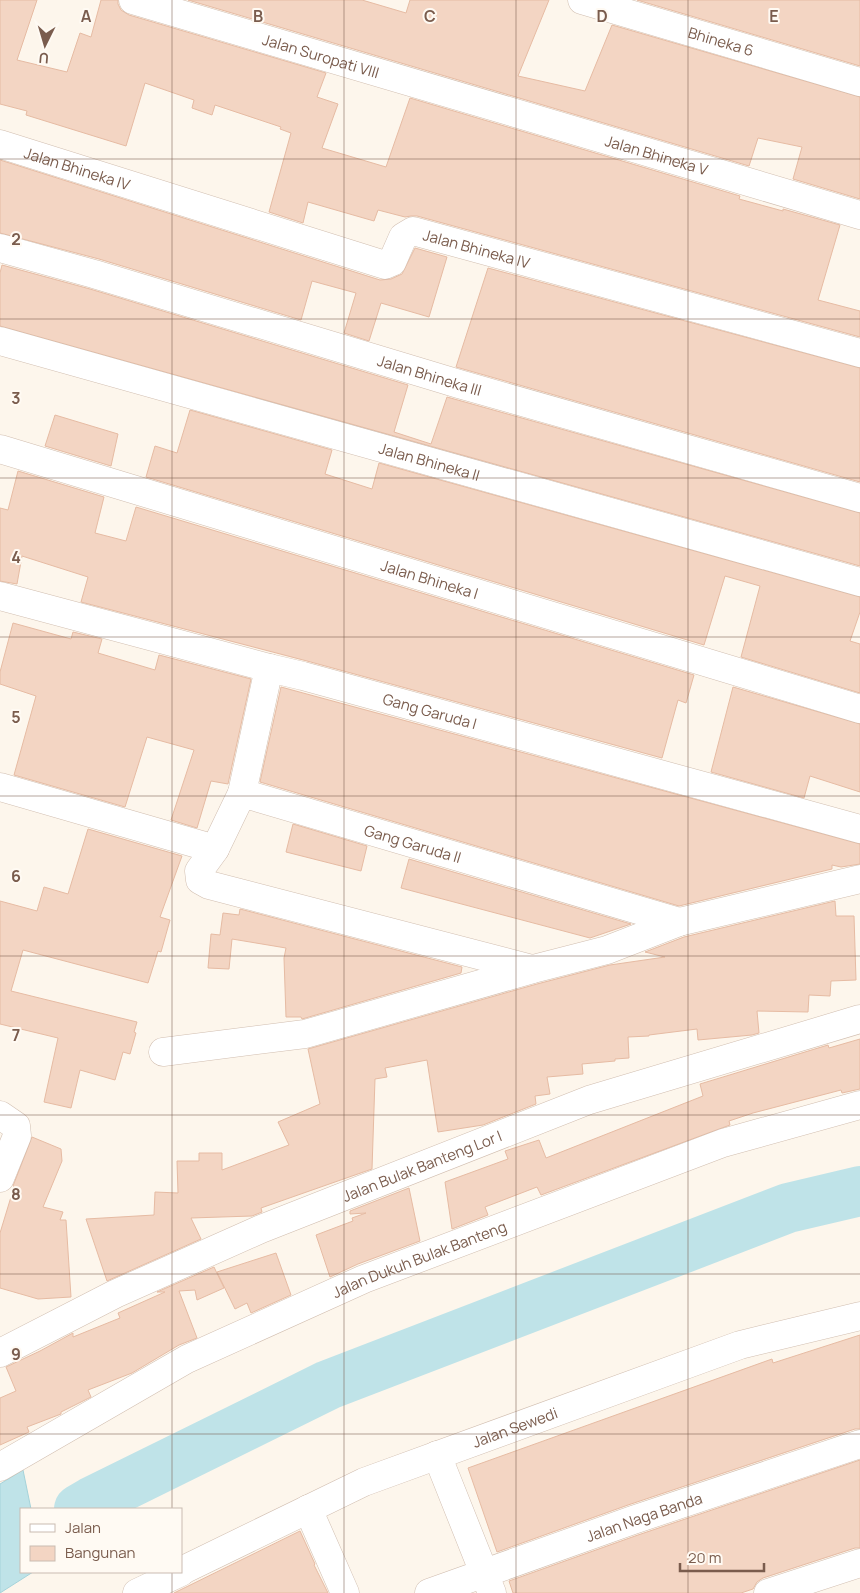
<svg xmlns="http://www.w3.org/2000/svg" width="860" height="1593" viewBox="0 0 860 1593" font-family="Manrope,sans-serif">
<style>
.water{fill:#bfe3e8;stroke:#a5d3da}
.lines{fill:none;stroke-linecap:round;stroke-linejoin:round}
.river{stroke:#bfe3e8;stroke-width:50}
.building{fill:#f3d5c3;stroke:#e6bba3}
.minor-casing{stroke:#d1beb0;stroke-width:29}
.minor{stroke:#fff;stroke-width:28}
.grid{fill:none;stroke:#7a5c4d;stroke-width:1;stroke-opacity:0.55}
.labels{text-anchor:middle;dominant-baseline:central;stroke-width:4;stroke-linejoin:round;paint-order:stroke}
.street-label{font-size:15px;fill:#7a5c4d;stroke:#fffaf3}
.grid-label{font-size:16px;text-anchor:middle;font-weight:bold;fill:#7a5c4d;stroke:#fffaf3;stroke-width:4;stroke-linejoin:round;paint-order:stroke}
</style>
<rect width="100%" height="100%" fill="#fdf6ec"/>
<path class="water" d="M23 1470 31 1509H21V1572H33L0 1593V1484Z"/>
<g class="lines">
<path class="river" d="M79 1509 91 1502 328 1385 788 1208 860 1191"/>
</g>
<path class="building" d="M0 0H37L17 60 67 72 80 33 91 37 101 0H118V4L121 10 129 15 326 73 317 97 338 104 322 148 386 167 410 98 740 196 739 199 783 211V209L840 225 818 300 860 311V337L417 216H411L405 217 378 210 374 221 308 202 303 223 269 212 291 133 280 129 281 127 215 105 212 115 192 108 194 100 145 83 126 146 26 115 27 111 0 104Z
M188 0H362L406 13 410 0H549L518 76 585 91 612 25 860 97V199L793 179 802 147 758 138 749 166Z
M637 0H860V66Z
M0 160 380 280 391 279 402 274 415 248 447 257 429 317 381 303 369 341 344 333 356 293 312 281 301 320 99 259 0 233Z
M2 265 90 289 408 385 394 432 431 444 447 397 860 513V566L0 326V273Z
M488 268 860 368V482L456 367Z
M190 410 332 450 325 474 372 489 379 463 860 597V612L850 641 860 644V693L741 657 760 586 725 576 704 645 146 477 155 446 177 453Z
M55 415 118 434 111 466 45 446Z
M18 471 104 497 95 533 126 541 136 507 694 675 686 703 678 700 662 758 307 661 81 602 88 577 22 556 17 584 0 581V508L8 510Z
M13 623 71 639 73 632 102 639 98 653 155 670 159 655 251 679 228 784 211 781 197 828 171 820 194 750 147 737 125 807 14 775 36 696 0 684V672Z
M281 687 860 844V864L841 867 832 865V869L679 906 260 782Z
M733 687 860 724V792L810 776 804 798 711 772Z
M293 824 367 846 361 871 286 852Z
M88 829 182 856 160 917 170 920 161 952 158 951 148 983 23 950 11 991 137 1022 134 1032 136 1033 130 1054 123 1052 115 1080 80 1070 71 1108 44 1102 58 1038 0 1024V901L37 911 44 887 68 894Z
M409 859 631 924 590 938 401 888Z
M835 901 836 916H854L856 980 831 981 830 996 809 995 808 1012 757 1011 759 1033 752 1035 698 1040 697 1029 649 1035V1036L628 1037 629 1058 615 1059V1061L582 1064 583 1074 547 1077 550 1094 535 1096 536 1104 483 1125 438 1132 427 1060 385 1068 387 1077 375 1079 372 1169 261 1208 262 1212 252 1216 191 1218 201 1239 107 1281 86 1219 154 1215 155 1192 178 1193 177 1161H199V1153H222V1170L289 1145 278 1122 320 1104 308 1049 537 984 610 965 665 957 645 952 684 937Z
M240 909 462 967 461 973 302 1019 301 1017H286L284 958 286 948 232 939 229 969 208 968 211 934 220 935 223 913 239 915Z
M860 1039V1089L842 1093 841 1090 753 1113 729 1121 730 1125 541 1195 537 1187 485 1207 488 1215 452 1229 445 1182 508 1159 505 1151 539 1140 546 1158 703 1096 700 1084 828 1045 829 1048Z
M32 1137 61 1149 62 1161 43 1207 63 1212 60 1220H66L71 1297 38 1299 0 1288V1233L14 1187 13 1186Z
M409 1188 420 1241 358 1264 330 1277 316 1235 353 1221 352 1218 366 1213 350 1214V1211Z
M276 1253 291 1295 251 1313 247 1303 235 1309 217 1272Z
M214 1267 224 1288 197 1300 195 1290 179 1291 197 1338 179 1345 132 1373 88 1390 91 1397 61 1412V1414L27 1427 29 1432 0 1445V1398L16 1391 6 1367 40 1351 73 1333V1337L120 1318 118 1313 165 1292H157Z
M860 1335V1429H855L628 1505 497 1552 468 1468 772 1359 773 1363Z
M860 1460V1548H855L763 1578 757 1582 753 1589 741 1593H513L509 1581 638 1535Z
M300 1531 315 1564 314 1565 328 1593H174Z"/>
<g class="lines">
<g class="minor-casing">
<g id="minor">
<path id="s1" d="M133 0 860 215"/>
<path id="s2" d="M582 0 860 82"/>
<path id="s3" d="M0 144 385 265 392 262 403 237 413 231 860 353"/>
<path id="s4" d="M0 248 94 274 459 384 860 498"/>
<path id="s5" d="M0 341 860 582"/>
<path id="s6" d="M0 449 860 709"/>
<path id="s7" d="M0 596 269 668 303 676 860 829"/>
<path id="s8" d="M0 787 215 849 242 793 679 922"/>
<path d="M242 793 269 668"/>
<path d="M215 849 199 871 200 880 209 885 532 969"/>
<path d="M163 1052 305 1034 533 969 607 950 679 922 860 879"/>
<path d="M0 1115 16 1126 17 1136 0 1178"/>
<path id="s9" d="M0 1353 115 1294 261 1229 589 1100 860 1019"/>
<path d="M437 1455 492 1593"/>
<path id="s10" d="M0 1467 187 1359 364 1279 723 1143 860 1105"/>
<path d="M308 1509 345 1593"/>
<path id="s11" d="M181 1571 364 1482 740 1345 860 1316"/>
<path d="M137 1593 181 1572"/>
<path id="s12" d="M429 1593 633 1520 860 1444"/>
<path d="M768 1593 860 1563"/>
</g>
</g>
<use href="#minor" class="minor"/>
</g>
<path class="grid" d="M172 0V1509M344 0V1593M516 0V1593M688 0V1593M0 159H860M0 319H860M0 478H860M0 637H860M0 796H860M0 956H860M0 1115H860M0 1274H860M0 1434H860M172 1572V1593"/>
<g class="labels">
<g class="street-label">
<text stroke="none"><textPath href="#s2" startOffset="145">Bhineka 6</textPath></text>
<text stroke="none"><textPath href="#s1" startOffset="196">Jalan Suropati VIII</textPath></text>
<text stroke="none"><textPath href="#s1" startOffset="546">Jalan Bhineka V</textPath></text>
<text stroke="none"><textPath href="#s3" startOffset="81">Jalan Bhineka IV</textPath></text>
<text stroke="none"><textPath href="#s3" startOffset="516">Jalan Bhineka IV</textPath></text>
<text stroke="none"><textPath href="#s4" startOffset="448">Jalan Bhineka III</textPath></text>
<text stroke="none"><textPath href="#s5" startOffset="446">Jalan Bhineka II</textPath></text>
<text stroke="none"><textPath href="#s6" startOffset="449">Jalan Bhineka I</textPath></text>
<text stroke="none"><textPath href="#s7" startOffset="445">Gang Garuda I</textPath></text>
<text stroke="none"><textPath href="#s8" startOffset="464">Gang Garuda II</textPath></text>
<text stroke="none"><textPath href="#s9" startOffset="462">Jalan Bulak Banteng Lor I</textPath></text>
<text stroke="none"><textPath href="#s10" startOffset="469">Jalan Dukuh Bulak Banteng</textPath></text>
<text stroke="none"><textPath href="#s11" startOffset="364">Jalan Sewedi</textPath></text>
<text stroke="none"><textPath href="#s12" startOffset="228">Jalan Naga Banda</textPath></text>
</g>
</g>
<g class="grid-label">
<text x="86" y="22">A</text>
<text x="258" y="22">B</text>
<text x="430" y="22">C</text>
<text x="602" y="22">D</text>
<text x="774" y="22">E</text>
<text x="16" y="245">2</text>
<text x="16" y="404">3</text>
<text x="16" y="563">4</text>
<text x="16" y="723">5</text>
<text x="16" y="882">6</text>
<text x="16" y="1041">7</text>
<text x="16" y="1200">8</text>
<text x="16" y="1360">9</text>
</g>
<rect x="20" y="1508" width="162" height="65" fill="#fffaf3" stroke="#cabbb1"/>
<rect x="30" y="1524" width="25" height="8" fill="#ffffff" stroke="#cabbb1"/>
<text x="65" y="1533" font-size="15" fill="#7a5c4d">Jalan</text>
<rect x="30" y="1546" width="25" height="15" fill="#f3d5c3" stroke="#cabbb1"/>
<text x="65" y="1558" font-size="15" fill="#7a5c4d">Bangunan</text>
<g transform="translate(45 45) rotate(185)" stroke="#fffaf3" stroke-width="4" paint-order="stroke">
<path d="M0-4L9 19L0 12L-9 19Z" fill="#7a5c4d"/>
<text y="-8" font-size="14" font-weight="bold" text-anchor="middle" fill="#7a5c4d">U</text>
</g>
<path d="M680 1563v8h84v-8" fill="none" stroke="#7a5c4d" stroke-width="2.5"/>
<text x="688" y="1563" font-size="15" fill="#7a5c4d" stroke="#fffaf3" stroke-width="4" paint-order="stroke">20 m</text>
</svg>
